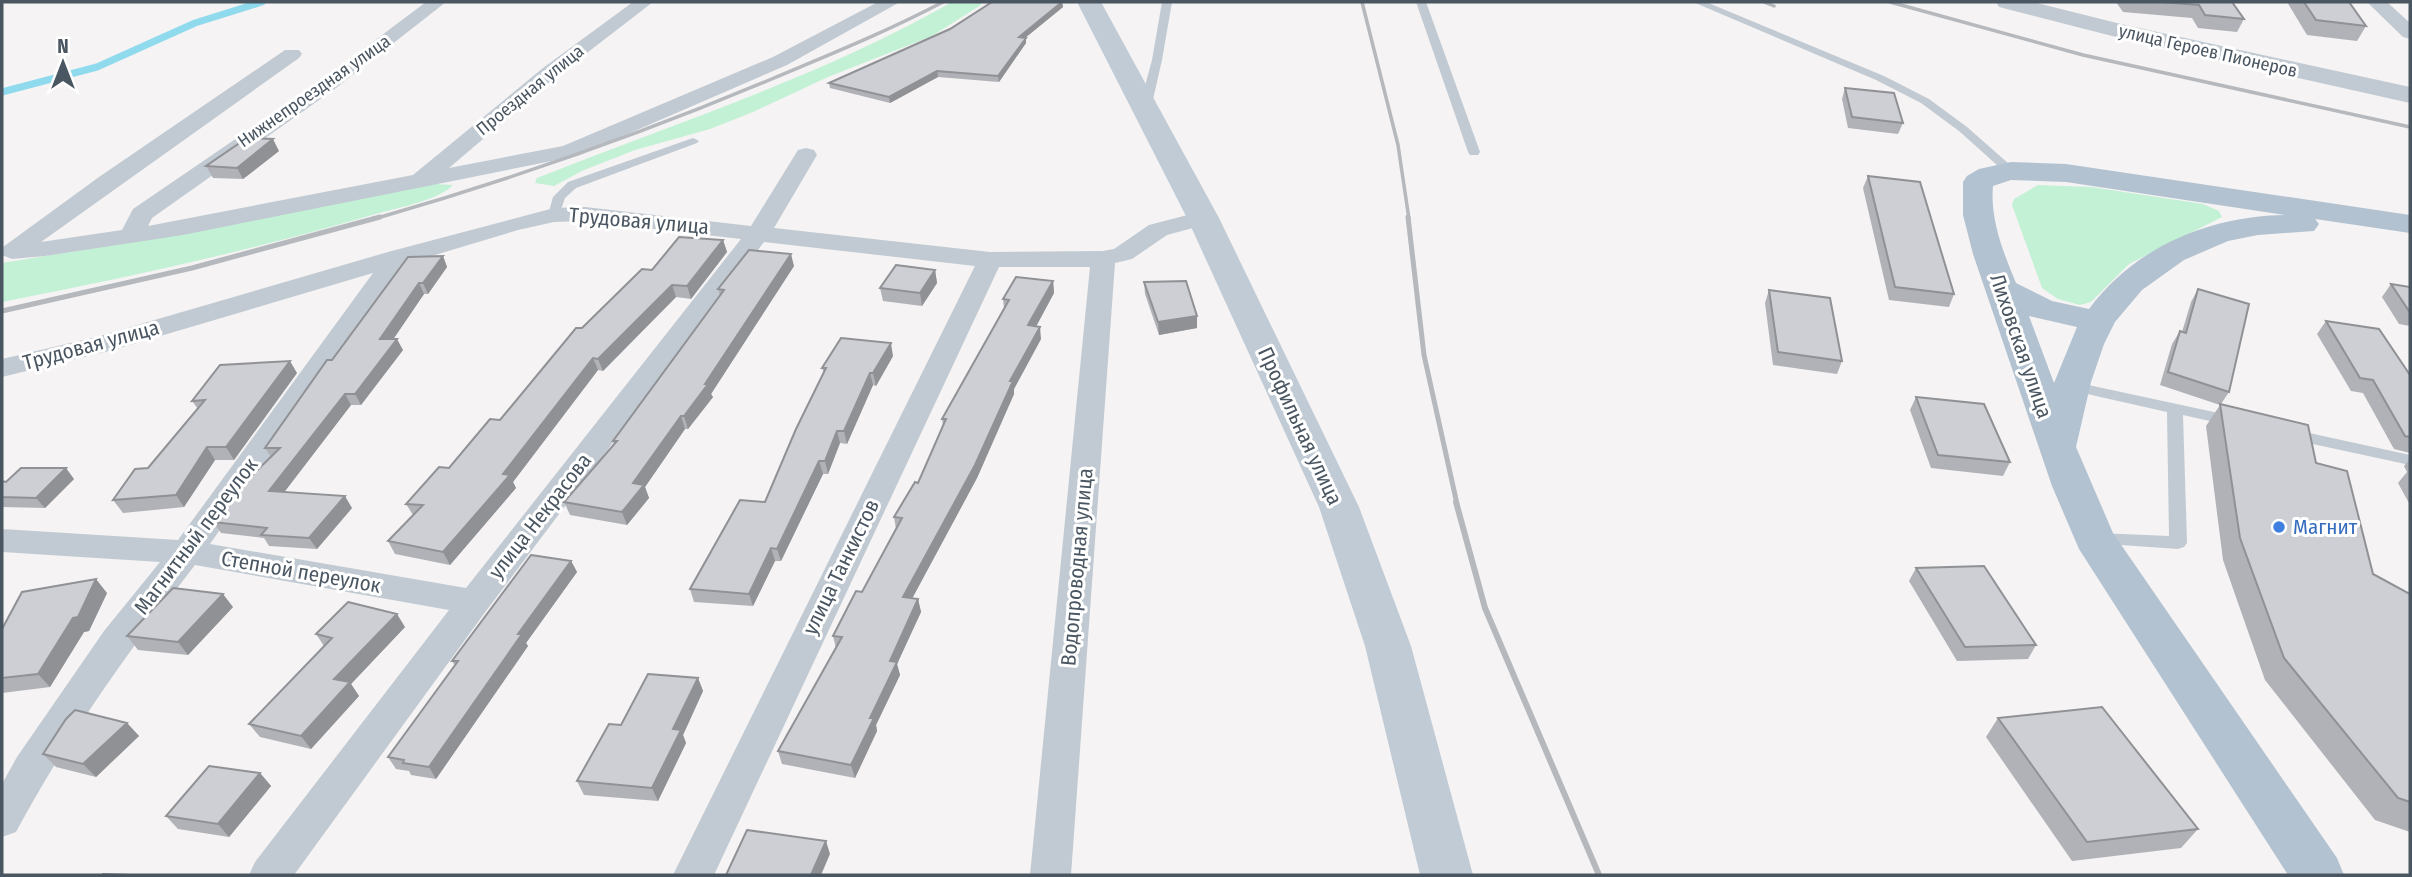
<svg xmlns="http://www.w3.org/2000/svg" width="2412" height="877" viewBox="0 0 2412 877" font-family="'Fira Sans Condensed',sans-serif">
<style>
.green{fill:#c3f1d5}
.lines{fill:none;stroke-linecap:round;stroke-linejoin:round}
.stream{stroke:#90daee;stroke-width:7}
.service{fill:#c1cad2;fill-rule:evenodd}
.minor{fill:#c1cad2;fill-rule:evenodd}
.tertiary{fill:#c1cad2;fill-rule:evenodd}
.secondary{fill:#c1cbd6;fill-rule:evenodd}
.primary{fill:#b3c2d1;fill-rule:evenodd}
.rail-far2{stroke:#b5b8bd;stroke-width:3.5}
.rail-far1{stroke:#b5b8bd;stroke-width:5}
.rail{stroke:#b5b8bd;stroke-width:6}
.wall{fill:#b0b2b7}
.shaded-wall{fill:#909195}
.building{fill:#cdcfd5;stroke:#909195;stroke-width:2}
.shop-dot{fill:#3f7fe0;stroke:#fff;stroke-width:2.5}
.labels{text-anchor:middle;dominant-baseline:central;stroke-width:6;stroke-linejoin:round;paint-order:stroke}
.far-street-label{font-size:18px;fill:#4a5661;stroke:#fff}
.street-label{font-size:21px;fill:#4a5661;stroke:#fff}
.shop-label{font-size:21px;fill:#366cbe;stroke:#fff;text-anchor:start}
</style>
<rect width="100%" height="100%" fill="#f5f3f3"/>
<path class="green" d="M952 2H981V5L932 36 828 77 753 112 710 129 635 150 584 170 554 186 535 183 537 178C677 122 821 77 952 2Z
M435 184 453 185C441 199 398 208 379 213 255 250 129 277 2 302V263L175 235Z
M2038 185 2091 187 2203 204 2219 211 2222 217 2129 264 2091 302 2080 305 2058 299 2042 288 2012 205 2014 199Z"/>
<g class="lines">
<path class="stream" d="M2 92 97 67 195 23 262 2"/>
<path class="service" d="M1162 2H1172L1162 60 1151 108 1145 111 1139 108 1152 60Z
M1416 2H1426L1480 152 1478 155H1470L1468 152Z
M1693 2H1706L1884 76 1929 99 1967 127 2017 171 2015 174H2007L1959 131 1921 103 1876 80Z
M693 138 699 141 697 143 576 188 565 198 558 218 554 219 548 215 553 197 568 182Z
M2070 381 2237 417 2240 421 2237 425 2232 426 2183 415 2187 543 2184 547 2178 549 2093 543 2090 539 2093 535 2099 533 2169 536 2167 412 2065 389 2062 386Z
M2291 429 2410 455V465L2285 438 2283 434 2285 430Z"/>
<path class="minor" d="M426 2H446L336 88 152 218 148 226 413 175 543 68 633 2H653L557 76 449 168 563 146 773 57 878 2H900L787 65 577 156 183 235 45 256 12 259 2 255 3 247 99 177 285 50H299L302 54 299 58 41 242 122 230 133 209 322 80Z
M2367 2H2387L2410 23V39L2403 37Z
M806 148 814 150 817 155 774 228 990 252 1103 251 1114 249 1149 225 1203 211 1211 213 1215 218 1211 223 1167 235 1132 259 1115 263 1071 875H1030L1090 267H999L714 875H673L975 266 764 242 486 611 294 875H249L255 862 449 610 195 565C129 650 67 737 16 832L2 837V784L17 757 104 631 160 562 2 552V529L178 540 373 273 113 350 2 377V359L96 337 388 252 554 208 585 207 751 226 798 150ZM585 221 741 239 466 588 210 544 405 264 518 230 554 222Z"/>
<path class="tertiary" d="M1996 2H2033L2121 24 2410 87V103L2120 38 1999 7Z"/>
<path class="secondary" d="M1077 2H1101L1219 218 1359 507 1411 646 1473 875H1420L1365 646 1319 507 1187 218Z"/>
<path class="primary" d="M2011 162 2066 164 2410 215V233L2315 219 2319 224 2314 231 2258 235 2228 241 2184 260 2142 290 2115 322 2104 344 2091 382 2076 447 2113 533 2337 858 2344 875H2288L2079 549 2052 486 1973 254 1963 215V182L1967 176 1979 169ZM2011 180 2066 182 2285 215C2209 216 2135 247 2089 309L2052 301 2016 283C2003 252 1990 219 1993 186ZM2029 316 2077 327 2054 383Z"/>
<path class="rail-far2" d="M1362 2 1398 145 1409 219
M1764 2 1774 6
M1890 2 2083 55 2410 127
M374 219C510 180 644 133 774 78 831 54 888 31 943 2"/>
<path class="rail-far1" d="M1408 217 1424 355 1457 504
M2 311 192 268 380 217"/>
<path class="rail" d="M1456 502 1485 608 1599 875"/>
</g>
<path class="wall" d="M1062 2 1063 7 1025 38 1026 43 999 82 938 77 890 103 830 88 829 83Z
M2116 2H2232L2244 19 2237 32 2198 28 2192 18 2123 12Z
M2287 2H2349L2366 26 2357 41 2307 35Z
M1845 88 1903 123 1898 134 1848 128 1842 99Z
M279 151 243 179 213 178 206 166Z
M1868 176 1954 294 1949 307 1889 300 1863 188Z
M723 240 727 252 691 299 676 297 603 371 598 370 513 482 516 488 450 565 395 554 388 541 413 515 406 504 449 468 500 420 582 328 652 270Z
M443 256 447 267 428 294H424L393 339 403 350 361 405H351L284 492 352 508 317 549 269 546 264 538 221 533 213 522 271 457 265 448Z
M794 266 711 394 713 397 688 429H685L645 487 649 498 627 525 570 515 564 502 614 445 613 441 720 296 718 289Z
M935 270 937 283 922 306 883 301 880 288Z
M1053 281 1054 293 1036 326 1041 339 1014 389V394L977 478 912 598 918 599 921 612 897 664 900 675 876 725 877 731 855 778 782 764 778 751 836 648 833 636 862 592 896 529 894 517 918 483 943 426 942 419 1004 308 1003 299Z
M1144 282 1197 328 1159 335 1145 294Z
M2391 284 2410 287V326L2399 324 2382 297Z
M2198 289 2229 392 2221 404 2316 463 2373 574 2410 594V832L2375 820 2265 680 2223 560 2206 426 2220 405 2160 385 2172 344 2180 331 2182 332 2191 302Z
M1769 290 1842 361 1837 374 1773 365 1765 303Z
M2326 321 2410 375V453L2394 449 2363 393 2351 391 2317 334Z
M893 356 876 386 873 385 847 444 840 443 828 474H823L781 561H775L753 606 694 602 690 589 765 502 824 373 822 368Z
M297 373 234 460H215L184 507 123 513 113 500 148 468 198 409 192 401Z
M1916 397 2010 462 2003 476 1931 468 1910 410Z
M2410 459V505L2398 483 2407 472 2404 466Z
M74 479 45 508 2 507V481L6 482Z
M571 561 577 572 526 643 528 646 436 779 411 775 409 771 396 769 388 757 455 666 452 661Z
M1916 568 2036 645 2028 659 1957 661 1909 581Z
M107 593 89 631 84 632 50 687 2 693V629Z
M233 607 188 655 138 650 127 636Z
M405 627 351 684 359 696 311 749 260 737 249 724 324 646 316 634Z
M698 678 703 691 683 735 686 743 658 801 584 795 577 781 621 725Z
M1998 718 2198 829 2181 848 2072 861 1986 737Z
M127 723 139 736 96 777 56 767 43 754Z
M260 773 271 786 229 837 178 829 166 816Z"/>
<path class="shaded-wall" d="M1062 2 1063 7 1020 42 1019 37Z
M1026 38V43L999 82 998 76Z
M937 71 938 77 890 103 889 97Z
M273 139 279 151 243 179 237 168Z
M723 240 727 252 691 299 687 286Z
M791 254 794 266 711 394 713 397 688 429 684 416Z
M443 256 447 267 428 294 423 283Z
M935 270 937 283 922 306 920 293Z
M1053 281 1054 293 1030 338 1028 325Z
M419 283 424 294 386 350 380 339Z
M672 285 676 297 603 371 598 359Z
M1197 316V328L1159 335 1158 322Z
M1040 327 1041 339 1014 389V394L977 478 906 610 903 597 1010 381Z
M397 339 403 350 361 405 355 394Z
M891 343 893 356 876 386 873 373Z
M593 358 598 370 513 482 516 488 450 565 443 552Z
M290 361 297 373 234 460 226 447Z
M870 373 873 385 847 444 844 431Z
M345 394 351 405 276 503 269 491Z
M681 416 685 429 645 487 649 498 627 525 622 512 633 483Z
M837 431 840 443 828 474 825 461Z
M207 447 215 460 184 507 176 495Z
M819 461 823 474 781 561 777 549Z
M66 468 74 479 45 508 36 498Z
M345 496 352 508 317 549 309 538Z
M771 548 775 561 753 606 749 594Z
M571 561 577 572 526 643 528 646 436 779 429 767 518 634Z
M96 579 107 593 89 631 84 632 50 687 38 674Z
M223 594 233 607 188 655 178 642Z
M918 599 921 612 897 664 900 675 876 725 877 731 855 778 851 765 870 718 890 661Z
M397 614 405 627 351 684 359 696 311 749 301 736 334 679Z
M698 678 703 691 683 735 686 743 658 801 652 788 673 729Z
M127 723 139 736 96 777 83 764Z
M260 773 271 786 229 837 218 824Z
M826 841 830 854 821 875H811Z"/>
<path class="building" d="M992 2H1062L1019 37 1026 38 998 76 937 71 889 97 829 83 950 29Z
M2162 2H2232L2244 19 2205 15 2199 5Z
M2304 2H2349L2366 26 2316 20Z
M1845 88 1894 93 1903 123 1852 117Z
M247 138 273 139 237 168 206 166Z
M1868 176 1920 182 1954 294 1895 287Z
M679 237 723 240 687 286 672 285 598 359 593 358 503 474 510 475 443 552 388 541 423 505 406 504 439 467 449 468 490 419 500 420 576 328H582L642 269 652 270Z
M749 250 791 254 705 384H708L684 416H681L633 483 644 485 622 512 564 502 617 441H613L724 290 718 289Z
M443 256 423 283H419L380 339H397L355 394H345L269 491 345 496 309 538 261 535 267 528 213 522 233 494 280 448H265L327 360H332L408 257Z
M896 265 935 270 920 293 880 288Z
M1016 277 1053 281 1028 325 1040 327 1010 381H1013L975 465 903 597 918 599 890 661 897 662 870 718H874L851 765 778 751 842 637 833 636 856 591 862 592 902 518 894 517 915 482 918 483 946 419H942L1009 300 1003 299Z
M1186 281 1197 316 1158 322 1144 282Z
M2391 284 2410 287V312L2409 311Z
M2198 289 2249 304 2229 392 2168 372 2180 331 2186 333Z
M1769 290 1830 298 1842 361 1778 352Z
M2326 321 2379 329 2410 375V437L2405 436 2373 380 2360 378Z
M841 338 891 343 873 373H870L844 431H837L825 461H819L777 549 771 548 749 594 690 589 740 500 765 502 796 429 826 368H822Z
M290 361 226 447H207L176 495 113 500 135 469 148 468 205 400 192 401 220 365Z
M1916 397 1984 404 2010 462 1938 455Z
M2220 404 2308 425 2316 463 2347 471 2373 574 2410 594V802L2398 798 2284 658 2240 538Z
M21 468H66L36 498 2 497V481L6 482Z
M531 555 571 561 518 634H522L429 767 403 763 404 760 388 757 458 661H452Z
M1984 566 2036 645 1965 647 1916 568Z
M96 579 78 617 73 618 38 674 2 678V629L22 592Z
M173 588 223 594 178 642 127 636Z
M348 602 397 614 334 679 350 682 301 736 249 724 332 638 316 634Z
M648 674 698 678 673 729 681 730 652 788 577 781 609 724 621 725Z
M2102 707 2198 829 2087 842 1998 718Z
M75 710 127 723 83 764 43 754 66 719Z
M209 766 260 773 218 824 166 816Z
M747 830 826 841 811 875H726Z
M103 874 130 875H102Z"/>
<circle class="shop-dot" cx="2279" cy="527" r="7"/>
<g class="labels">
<g class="far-street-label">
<text transform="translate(2208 51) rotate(13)">улица Героев Пионеров</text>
<text transform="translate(530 90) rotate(-39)">Проездная улица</text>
<text transform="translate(314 91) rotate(-35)">Нижнепроездная улица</text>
</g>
<g class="street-label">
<text transform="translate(639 221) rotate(5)">Трудовая улица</text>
<text transform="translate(91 345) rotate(-15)">Трудовая улица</text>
<text transform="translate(2021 346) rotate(71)">Лиховская улица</text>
<text transform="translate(1300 426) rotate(65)">Профильная улица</text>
<text transform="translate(540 516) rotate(-52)">улица Некрасова</text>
<text transform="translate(196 536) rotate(-53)">Магнитный переулок</text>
<text transform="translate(841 567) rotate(-64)">улица Танкистов</text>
<text transform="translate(1077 567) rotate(-85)">Водопроводная улица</text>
<text transform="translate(301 572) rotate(10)">Степной переулок</text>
</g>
<g class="shop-label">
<text x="2293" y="527">Магнит</text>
</g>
</g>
<rect width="2412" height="877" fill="none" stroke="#4a5661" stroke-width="7"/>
<g transform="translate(63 63)" stroke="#ffffff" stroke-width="5" paint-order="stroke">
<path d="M0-5L12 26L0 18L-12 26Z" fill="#4a5661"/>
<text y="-10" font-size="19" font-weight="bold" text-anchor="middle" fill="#4a5661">N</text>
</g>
</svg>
